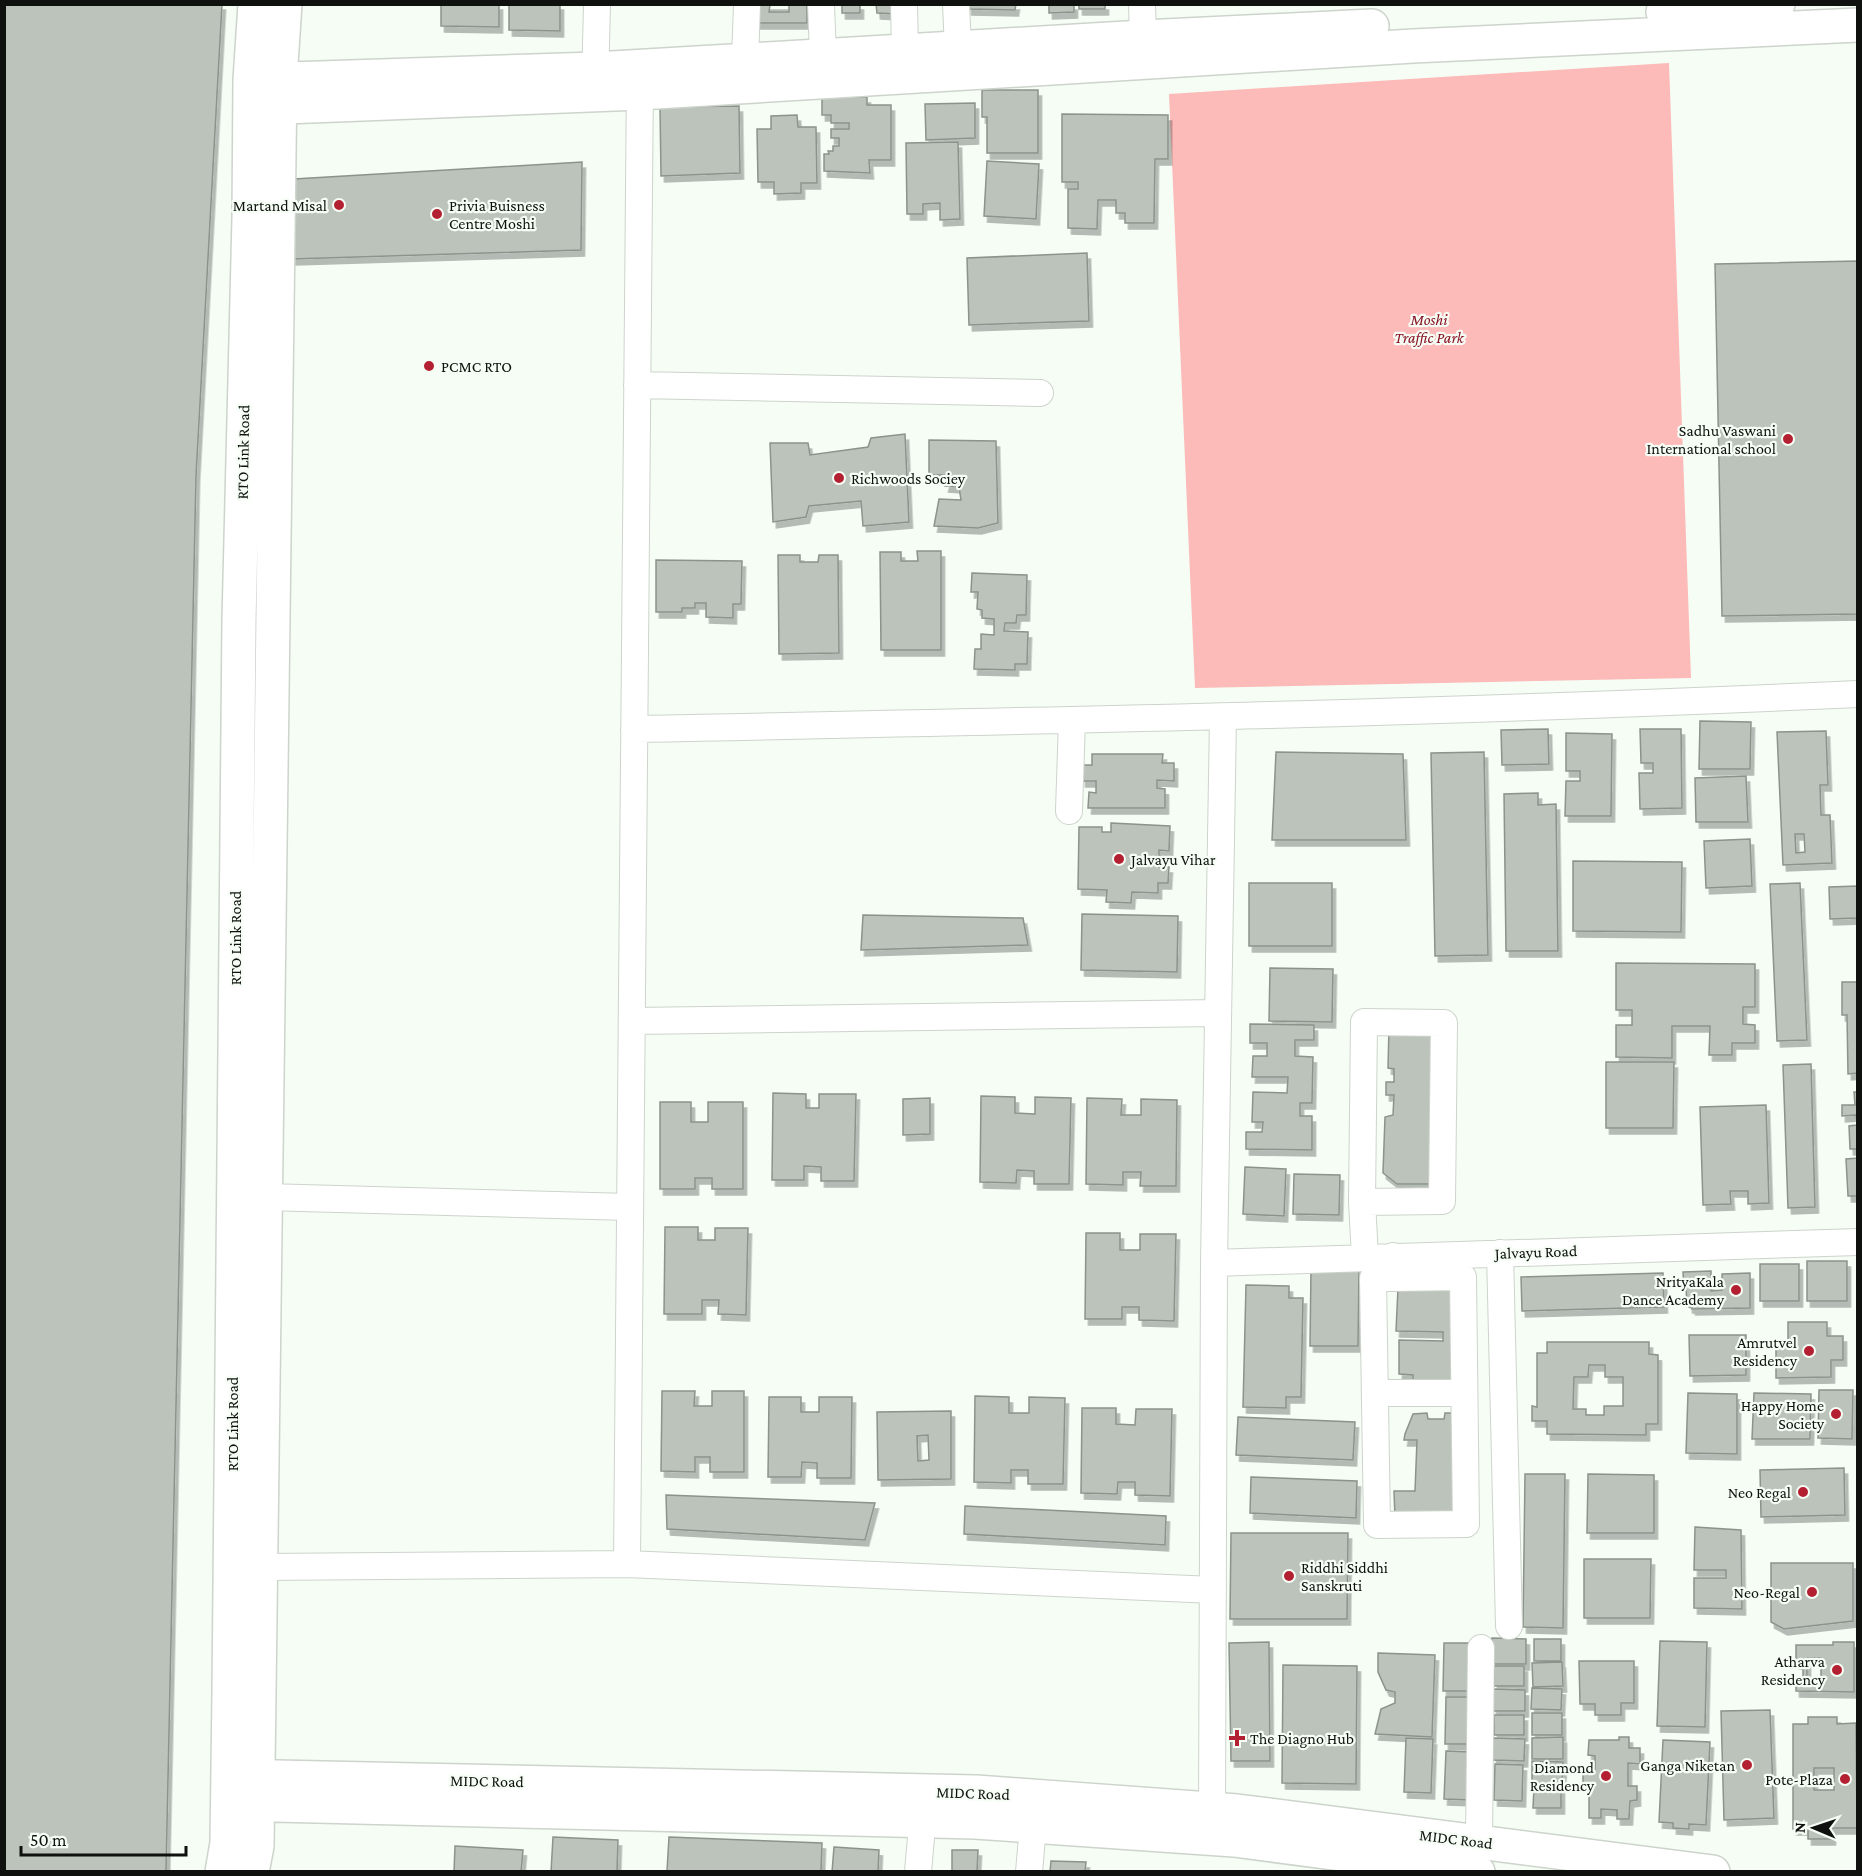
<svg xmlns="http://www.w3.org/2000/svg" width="1862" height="1876" viewBox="0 0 1862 1876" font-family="'Crimson Pro',serif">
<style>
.green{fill:#fcbab8}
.building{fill:#bcc3bb;stroke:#8c938c;stroke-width:1.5;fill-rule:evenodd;filter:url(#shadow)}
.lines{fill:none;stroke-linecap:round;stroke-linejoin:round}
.street-casing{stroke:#cdd4cc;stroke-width:28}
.secondary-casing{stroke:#cdd4cc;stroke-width:36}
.street{stroke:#fff;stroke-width:26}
.secondary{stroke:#fff;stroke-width:33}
.poi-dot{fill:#b32032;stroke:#f5fdf5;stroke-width:2}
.labels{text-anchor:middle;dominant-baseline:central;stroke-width:4.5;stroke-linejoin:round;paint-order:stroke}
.poi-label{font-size:16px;fill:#0e110e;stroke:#f5fdf5;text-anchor:end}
.park-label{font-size:16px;font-style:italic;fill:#871021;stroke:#f5fdf5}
.street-label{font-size:16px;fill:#0e110e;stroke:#f5fdf5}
</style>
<defs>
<filter id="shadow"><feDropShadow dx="3.5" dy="6" stdDeviation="0" flood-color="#0004"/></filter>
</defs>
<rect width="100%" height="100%" fill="#f5fdf5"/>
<path class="green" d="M1669 63 1691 678 1195 688 1169 94Z"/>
<path class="building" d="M4 4H222L196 476 166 1872H4Z
M441 4H499V27L441 26Z
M509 4H560V31L509 30Z
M756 4H807V23H756ZM770 5H789V12H769Z
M842 4H860V13H842Z
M876 4H896L897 14 877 13Z
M968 4H1016L1015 10 968 9Z
M1049 4H1074V12L1049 13Z
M1079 4H1105V9H1079Z
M982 90H1038V153H987V117H982Z
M822 97H867V105H891V160H869L870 173 824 171V154H829L828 151H833V146H839V138H831V129H849V123H831V115H822Z
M975 103V138L926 140 925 104Z
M739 106 740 173 661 176 660 107Z
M1062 114 1168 115V159H1155L1154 223H1125V213H1116V200H1098L1097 229 1068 228V189H1078V182H1062Z
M797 115 798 127H816L817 183H801V193L774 194V182H758L757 129H771V116Z
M958 142 960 219 940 220V203L923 204V214H907L906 143Z
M987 161 1039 164 1036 219 984 216Z
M582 162 581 250 292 259 294 179Z
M1087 253 1089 321 969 325 967 258Z
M1858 261V614L1722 616 1715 264Z
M905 434 909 522 863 526 861 501 809 506 806 517 773 522 770 443H808L810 455 868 447 871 438Z
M929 440 996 441 998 523 978 528 934 526 939 499 961 500 959 487 945 486 948 475H929Z
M917 551H941V650H881L880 552H901V561H918Z
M778 555H800V562H818L819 555H838L839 653 779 654Z
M656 560 742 561 741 604H733V618L706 617V603H695V608H682V612H656Z
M972 573 1027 575 1026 615H1017L1016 623H1005L1004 631 1028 632 1027 664H1015V670L974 669 975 649H981V634L994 635V619L982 618V610L977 609 978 592H971Z
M1700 721 1751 722 1750 769H1699Z
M1548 729 1549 764 1502 765 1501 730Z
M1640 729H1681L1682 808 1640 809 1639 773H1653V763H1641Z
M1826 731 1828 785H1820L1821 815H1830L1832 863 1783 865 1777 732ZM1795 834H1804L1805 852 1796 853Z
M1566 733 1612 734 1611 816H1565L1566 781H1580V771H1566Z
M1276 752 1403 754 1406 840H1272Z
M1484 752 1488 955 1435 956 1431 753Z
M1092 754H1163L1162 763H1174V781L1157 780V788L1165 789V808H1088L1089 792 1096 793V781H1082V765H1092Z
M1746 776 1748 822H1696L1695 778Z
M1538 793V805L1556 804 1558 951H1506L1504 794Z
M1111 823 1170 826 1169 851 1159 850V867H1169L1168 883H1158V893L1132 892 1131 903 1106 902 1107 890 1078 889 1079 827H1102V832H1111Z
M1750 839 1752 886 1706 888 1704 841Z
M1573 861 1682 862 1681 932 1573 931Z
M1249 883H1332V946H1249Z
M1800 883 1807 1040 1777 1041 1770 884Z
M1858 886V918L1830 919 1829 887Z
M1082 914 1178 916 1177 972 1081 970Z
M863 915 1023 918 1028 945 861 950Z
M1616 963 1755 964V1007H1743V1024L1755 1025V1043H1732V1055H1709L1710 1026H1672V1058L1616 1057V1025H1632V1010H1616Z
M1270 968 1333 969 1332 1022 1269 1021Z
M1842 982H1858V1073L1848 1074 1847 1015H1842Z
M1250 1024 1314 1025V1040H1295V1056L1313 1057 1312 1103H1300V1116H1312V1150L1246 1149V1132H1262L1263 1122H1252L1253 1092 1287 1093 1288 1077H1252L1253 1056H1267V1043H1250Z
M1389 1027 1438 1028 1434 1184H1397L1383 1173 1385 1117 1393 1115 1394 1095H1386V1082H1394V1069L1388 1068Z
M1606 1062H1674L1673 1128H1606Z
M1811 1064 1815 1207 1788 1208 1783 1065Z
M1854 1092H1858V1149H1850L1849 1126 1857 1125 1856 1115 1842 1116V1105H1855Z
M773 1093 806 1094V1108H819V1094H856L854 1181H821V1167L804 1166V1180H772Z
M981 1096 1015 1097V1113L1035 1114V1097L1071 1098 1069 1184H1034V1171L1017 1170 1016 1183 980 1182Z
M930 1098V1134L903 1135V1099Z
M1087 1098 1122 1099 1121 1115H1141V1099L1177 1100 1176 1186H1140L1141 1172H1123V1185L1086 1184Z
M660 1102H691V1122H708V1102H743V1189H712V1178H695V1189H660Z
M1766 1105 1769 1203 1748 1204V1191H1730L1731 1204 1703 1205 1700 1107Z
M1858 1158V1196H1848L1846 1159Z
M1245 1167 1286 1169 1284 1216 1243 1214Z
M1294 1174 1340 1175 1339 1215 1293 1214Z
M665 1227H698V1240H715V1228H748L746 1315 718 1314 719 1300H702V1314H664Z
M1086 1233H1120V1250H1140V1234H1176L1174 1321 1139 1320V1307H1122V1319H1085Z
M1807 1261H1847V1301H1807Z
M1760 1264H1799V1301H1760Z
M1311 1270H1359L1358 1346H1310Z
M1711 1271V1291L1722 1290V1274L1750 1273V1308L1692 1309V1307H1689V1303L1687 1302 1686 1289 1684 1290 1683 1272Z
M1663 1273 1664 1307 1522 1311 1521 1277Z
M1246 1285 1289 1286V1298H1303L1301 1397H1286V1408L1243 1407Z
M1398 1288 1457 1290 1455 1384 1413 1383V1375L1399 1374V1340L1443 1341V1332L1396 1331Z
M1788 1322H1827V1336H1843V1360H1831V1377L1776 1378V1342H1788Z
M1689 1335H1746V1375L1690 1376Z
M1547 1342H1649V1354L1658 1355V1424H1646V1435L1547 1434V1421H1532V1406L1537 1407V1353H1547ZM1589 1365H1605V1377H1623V1406H1604V1415H1586V1409H1573L1574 1377H1588Z
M1819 1390H1853L1852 1439 1818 1438Z
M662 1391H695L694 1406H712V1391H744V1472H710V1457H695V1472L661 1471Z
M1688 1393 1737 1394V1454L1686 1453Z
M1754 1393 1811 1394 1810 1439H1752Z
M975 1396 1009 1397V1413H1029V1397L1065 1398 1063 1484H1028V1470H1011V1483L974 1482Z
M769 1397H801V1412H819V1397H852L851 1478H817V1463L802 1462 801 1477H768Z
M1082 1408H1116V1424L1135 1425 1136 1409H1172L1170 1496 1135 1495V1482H1118L1117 1494 1081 1493Z
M951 1411V1479L878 1480 877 1412ZM928 1435 929 1460 918 1461 917 1436Z
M1427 1413 1428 1419H1444L1445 1413H1463L1464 1517 1395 1518 1394 1491H1415L1417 1440H1404L1405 1434 1413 1414Z
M1238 1417 1355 1422 1353 1460 1236 1455Z
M1844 1468 1845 1515 1761 1517 1760 1470Z
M1525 1474H1565L1563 1628 1523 1627Z
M1588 1474 1654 1475V1533H1587Z
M1251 1477 1357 1481 1356 1518 1250 1513Z
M666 1495 875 1503 865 1540 667 1529Z
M965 1506 1166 1516 1165 1545 964 1534Z
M1695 1527 1741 1530 1742 1609 1694 1608V1578H1726V1570H1694Z
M1231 1533H1348L1347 1619H1230Z
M1584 1559H1651L1650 1618H1584Z
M1771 1563H1853V1621L1784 1629 1771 1622Z
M1492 1638 1526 1639V1664H1492Z
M1534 1639H1561V1661H1534Z
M1660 1641 1707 1642 1705 1727 1657 1726Z
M1269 1642 1270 1761H1231L1229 1643Z
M1833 1642H1854V1692L1796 1691V1678H1803V1663H1796V1645H1833ZM1807 1658H1821V1680H1807Z
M1444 1643H1472V1691H1443Z
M1378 1653 1435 1655 1432 1737 1375 1734 1381 1709 1395 1703V1692L1386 1690 1378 1672Z
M1579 1661H1634V1703H1621V1715H1595V1704H1580Z
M1562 1662 1563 1686 1533 1687 1532 1663Z
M1283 1665 1357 1666 1356 1784 1282 1783Z
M1494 1666H1524V1686H1494Z
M1532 1688 1562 1689 1561 1710 1531 1709Z
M1493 1689 1525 1690V1711H1493Z
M1446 1697H1470L1469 1744H1445Z
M1770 1710 1774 1818 1724 1820 1721 1711Z
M1532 1713H1562V1735H1532Z
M1494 1715H1524V1735H1494Z
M1808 1717H1837V1724L1856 1723 1857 1828H1832V1839H1808V1829H1793V1724H1808ZM1814 1768H1834V1790H1814Z
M1563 1737V1759H1532V1738Z
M1619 1737H1629V1748H1640V1764L1628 1763V1786H1637V1800L1630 1801 1629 1819H1617V1810L1601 1809V1818H1589V1783H1583V1769H1595V1756L1588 1755 1589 1740H1619Z
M1406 1738 1433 1739 1431 1793 1404 1792Z
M1493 1738 1525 1739 1524 1761 1493 1760Z
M1663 1740 1710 1742 1706 1825 1689 1824V1829L1673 1828V1823L1659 1822Z
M1446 1751 1471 1752 1470 1800 1444 1799Z
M1532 1761 1563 1762 1562 1785 1532 1783Z
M1495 1764 1523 1765 1522 1801 1494 1800Z
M1534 1787 1561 1788V1808H1533Z
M553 1837 618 1840 617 1872H551Z
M669 1837 822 1843 821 1872 667 1871Z
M455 1846 523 1850 521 1872H454Z
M834 1847 879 1850 878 1872H832Z
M952 1850H978L977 1872H952Z
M1051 1861 1086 1862 1085 1872H1050Z"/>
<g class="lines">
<g class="street-casing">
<path id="street" d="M821 4 823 56
M904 4 905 51
M956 4 958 48
M1142 4 1143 37
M745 61 747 4
M595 86 597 4
M637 385 1040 393
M634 729C1042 721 1450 713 1858 694
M1069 811 1072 720
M632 1021 1218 1013
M265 1197 630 1207
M1362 1202 1364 1022 1444 1023 1442 1201 1362 1202 1365 1257
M1500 1253 1509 1626
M1393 1256V1278L1463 1277 1466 1524 1377 1525 1373 1278H1393
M1214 1263 1858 1242
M1375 1393H1464
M627 1564 640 76
M261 1567 627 1564 1213 1590
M1210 1826 1212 1809 1214 1263 1223 717
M1479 1841 1481 1648
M918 1872 924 1803
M1029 1872 1033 1826"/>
</g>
<g class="secondary-casing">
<path id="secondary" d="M1663 12 1778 4
M258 80 595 69 1143 37 1372 26
M260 108 640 93 1413 46 1858 25
M236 1776 976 1792 1237 1811 1713 1872
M235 1804 975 1822 1234 1840 1478 1872
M222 1872 227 1843 229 1693 239 620 249 218 250 80 255 4
M252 1872 257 1846 280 79 285 4"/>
</g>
<use href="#street" class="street"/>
<use href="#secondary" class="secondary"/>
</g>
<g class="poi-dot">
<circle cx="339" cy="205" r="6"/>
<circle cx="437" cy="214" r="6"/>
<circle cx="429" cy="366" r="6"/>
<circle cx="1788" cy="439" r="6"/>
<circle cx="839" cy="478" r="6"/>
<circle cx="1119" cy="859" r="6"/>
<circle cx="1736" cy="1290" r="6"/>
<circle cx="1809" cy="1351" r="6"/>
<circle cx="1836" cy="1414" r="6"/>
<circle cx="1803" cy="1492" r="6"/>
<circle cx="1289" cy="1576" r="6"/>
<circle cx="1812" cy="1592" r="6"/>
<circle cx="1837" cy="1670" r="6"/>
<path d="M1234 1729h6v6h6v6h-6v6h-6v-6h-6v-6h6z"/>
<circle cx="1747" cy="1765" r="6"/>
<circle cx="1606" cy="1776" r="6"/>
<circle cx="1845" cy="1779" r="6"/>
</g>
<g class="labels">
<g class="poi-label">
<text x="327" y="205">Martand Misal</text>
<text x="449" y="205" text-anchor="start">Privia Buisness<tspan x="449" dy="18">Centre Moshi</tspan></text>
<text x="441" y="366" text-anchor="start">PCMC RTO</text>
<text x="1776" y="430">Sadhu Vaswani<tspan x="1776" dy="18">International school</tspan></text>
<text x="851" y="478" text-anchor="start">Richwoods Sociey</text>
<text x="1131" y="859" text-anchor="start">Jalvayu Vihar</text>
<text x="1724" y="1281">NrityaKala<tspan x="1724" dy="18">Dance Academy</tspan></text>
<text x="1797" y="1342">Amrutvel<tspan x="1797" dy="18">Residency</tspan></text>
<text x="1824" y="1405">Happy Home<tspan x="1824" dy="18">Society</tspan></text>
<text x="1791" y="1492">Neo Regal</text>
<text x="1301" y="1567" text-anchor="start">Riddhi Siddhi<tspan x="1301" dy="18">Sanskruti</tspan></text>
<text x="1800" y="1592">Neo-Regal</text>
<text x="1825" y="1661">Atharva<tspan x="1825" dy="18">Residency</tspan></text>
<text x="1250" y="1738" text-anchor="start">The Diagno Hub</text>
<text x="1735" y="1765">Ganga Niketan</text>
<text x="1594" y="1767">Diamond<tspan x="1594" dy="18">Residency</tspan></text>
<text x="1833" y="1779">Pote-Plaza</text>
</g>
<g class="park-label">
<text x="1429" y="319">Moshi<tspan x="1429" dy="18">Traffic Park</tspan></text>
</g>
<g class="street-label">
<text transform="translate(243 452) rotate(-89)">RTO Link Road</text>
<text transform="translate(235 938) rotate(-90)">RTO Link Road</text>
<text transform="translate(1536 1252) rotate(-2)">Jalvayu Road</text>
<text transform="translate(232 1424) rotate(-90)">RTO Link Road</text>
<text transform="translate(487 1781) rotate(1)">MIDC Road</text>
<text transform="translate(973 1793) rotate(2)">MIDC Road</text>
<text transform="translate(1456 1839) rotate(7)">MIDC Road</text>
</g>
</g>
<rect width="1862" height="1876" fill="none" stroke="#0e110e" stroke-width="12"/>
<g transform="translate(1814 1828) rotate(272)" stroke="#f5fdf5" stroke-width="4.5" paint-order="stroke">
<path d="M0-4.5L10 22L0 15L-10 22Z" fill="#0e110e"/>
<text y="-9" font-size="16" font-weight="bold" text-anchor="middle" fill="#0e110e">N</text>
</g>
<path d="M21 1846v9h165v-9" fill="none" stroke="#0e110e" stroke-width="3"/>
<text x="30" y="1846" font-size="18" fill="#0e110e" stroke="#f5fdf5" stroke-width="4.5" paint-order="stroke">50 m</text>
</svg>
